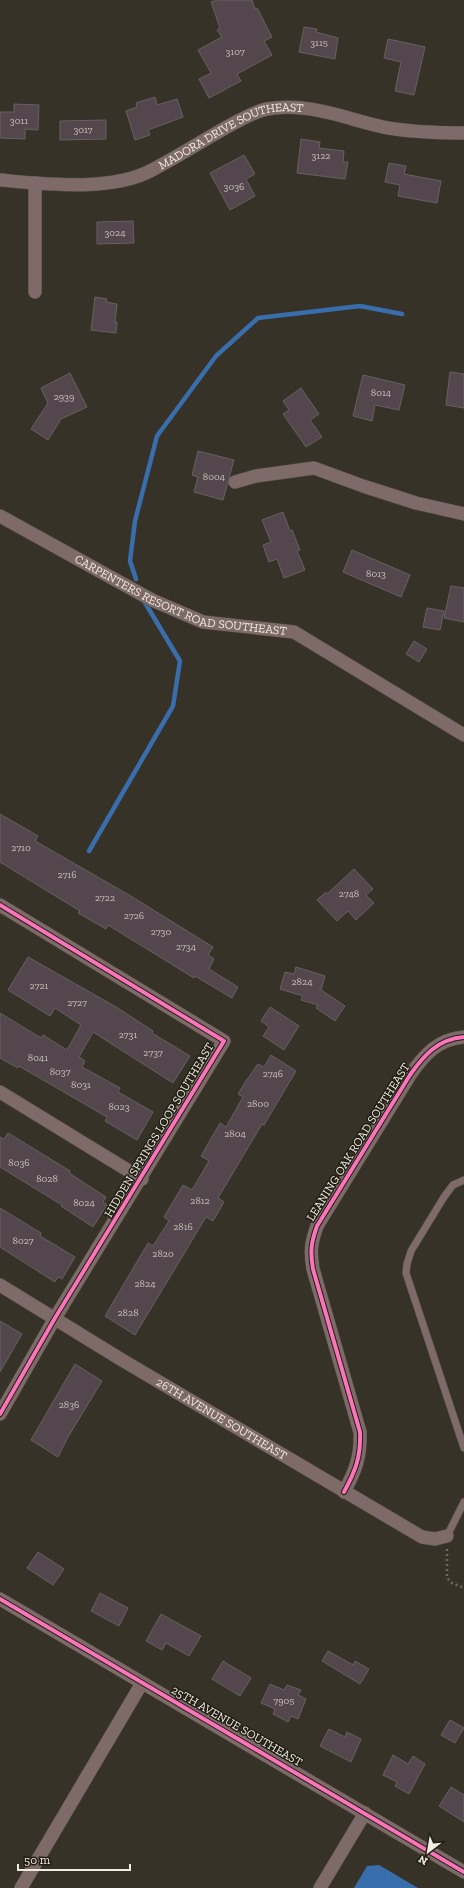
<svg xmlns="http://www.w3.org/2000/svg" width="464" height="1888" viewBox="0 0 464 1888" font-family="'Zilla Slab',serif">
<style>
.water{fill:#396ead}
.lines{fill:none;stroke-linecap:round;stroke-linejoin:round}
.stream{stroke:#396ead;stroke-width:4.5}
.building{fill:#53464d;stroke:#676160}
.lane-casing{stroke:#534f46;stroke-width:8}
.street-casing{stroke:#534f46;stroke-width:14}
.path{stroke:#736762;stroke-width:2.5;stroke-dasharray:2 3;stroke-linecap:butt}
.lane{stroke:#7e6a68;stroke-width:7}
.street{stroke:#7e6a68;stroke-width:13}
.cycleway-casing{stroke:#211e15;stroke-width:6}
.cycleway{stroke:#fb73b8;stroke-width:4}
.labels{text-anchor:middle;dominant-baseline:central;stroke-width:3;stroke-linejoin:round;paint-order:stroke}
.number-label{font-size:10px;fill:#c9c2ba}
.street-label{font-size:12px;fill:#f0ecdf;stroke:#211e15}
</style>
<rect width="100%" height="100%" fill="#373227"/>
<path class="water" d="M379 1865 418 1888H354L367 1866Z"/>
<g class="lines">
<path class="stream" d="M136 579 130 561 135 521 157 436 216 356 258 318 360 306 402 314
M89 851 173 706 180 661 144 601"/>
</g>
<path class="building" d="M218 0H252L255 9 257 8 272 37 264 41 272 55 237 74 241 81 209 98 199 79 211 73 198 50 222 37 217 30 220 28 211 2Z
M304 27 317 29 316 32 338 38 335 59 299 52Z
M388 39 425 47 414 95 395 91 401 62 384 58Z
M155 97 157 105 177 99 183 117 148 130 150 135 135 140 126 111 137 107 136 103Z
M14 104 39 105 38 130 25 129V139L0 138V112H14Z
M106 120V139L60 140V121Z
M301 139 320 142 319 148 344 151 343 162H348L345 179 297 173Z
M244 155 255 174 246 179 255 196 230 210 210 173Z
M389 163 406 166 404 174 441 181 437 203 398 196 400 185 385 182Z
M133 221 134 243 97 244V222Z
M95 297 107 299 106 302 117 304 115 322H117L116 333 91 330Z
M450 372 464 374V408L446 405Z
M70 373 87 407 61 419 48 440 31 429 48 403 41 388Z
M363 375 405 385 399 410 375 405 372 421 353 416Z
M301 388 319 414 310 420 322 437 306 447 283 414 289 410 283 401Z
M198 451 234 460 223 500 194 492 198 477 192 475Z
M283 512 290 531 292 530 300 550 297 551 305 570 284 578 277 559 269 562 263 545 271 542 262 520Z
M352 550 410 575 401 597 343 572Z
M451 586 464 588V622L444 618Z
M427 608 444 611 440 630 423 627Z
M414 641 427 649 419 662 406 654Z
M0 814 38 836 35 841 129 895 213 947 208 955 214 959 209 969 238 987 232 998 195 976 194 978 108 925 106 929 78 913 80 911 0 862Z
M354 869 373 889 366 895 374 903 356 920 348 911 337 921 317 900 326 892 327 894Z
M28 957 116 1007 153 1031 152 1033 190 1056 173 1083 93 1032 79 1057 85 1061 82 1067 120 1088 118 1092 153 1112 137 1140 105 1121 107 1117 19 1066 18 1068 0 1058V1013L41 1038 43 1035 67 1050 81 1025 55 1008 50 1016 8 990Z
M296 967 325 976 321 990 345 1006 335 1021 316 1008 318 1005 301 1000 303 996 280 989 285 972 294 974Z
M270 1007 299 1026 284 1050 263 1036 269 1027 261 1021Z
M271 1055 296 1071 264 1125 262 1124 218 1198 224 1202 213 1221 206 1217 135 1335 105 1316 148 1243 153 1246 169 1221 164 1217 183 1185 192 1190 209 1161 201 1156 220 1123 226 1127 243 1097 238 1094 246 1081 258 1064 264 1067Z
M8 1133 70 1171 69 1173 106 1197 103 1202 107 1205 93 1227 61 1206 62 1205 0 1167V1137L4 1139Z
M0 1208 41 1233 40 1236 75 1257 62 1279 58 1277 55 1282 0 1247Z
M0 1321 22 1334 0 1372Z
M75 1364 102 1381 68 1437 58 1457 31 1440Z
M38 1552 64 1569 53 1585 27 1568Z
M100 1593 128 1608 119 1626 91 1611Z
M161 1614 201 1636 189 1656 166 1643 162 1650 146 1641Z
M328 1651 353 1665 355 1661 369 1669 360 1684 322 1661Z
M223 1661 251 1678 240 1696 212 1679Z
M270 1684 284 1690 287 1685 301 1690 298 1695 306 1699 298 1719 291 1716 288 1722 273 1714 275 1709 261 1703Z
M450 1720 464 1728 455 1743 441 1735Z
M329 1729 345 1737 347 1732 361 1739 351 1762 320 1746Z
M393 1755 408 1764 413 1756 425 1764 409 1794 395 1786 397 1782 383 1775Z
M451 1787 464 1795V1822L439 1806Z"/>
<g class="lines">
<g class="lane-casing">
<path id="lane" d="M464 1180 453 1185 444 1197 411 1251 407 1264 406 1273 464 1448
M447 1536 464 1502"/>
</g>
<g class="street-casing">
<g id="street">
<path id="s1" d="M0 180C45 184 112 192 152 170 181 155 208 137 236 122 246 117 256 111 267 109 309 102 343 118 383 127 409 132 437 133 464 133"/>
<path d="M35 183V292"/>
<path d="M235 482 256 476 314 468 363 486 416 503 464 514"/>
<path id="s2" d="M0 516 152 600 203 622 294 632 464 735"/>
<path d="M0 905 224 1041 55 1318 0 1414"/>
<path d="M0 1092 142 1179"/>
<path id="s3" d="M0 1285 122 1360 422 1537 435 1539 447 1536"/>
<path d="M344 1492C356 1470 361 1456 360 1432L313 1269C310 1251 311 1243 317 1226L410 1075C424 1055 438 1039 464 1037"/>
<path d="M0 1599 464 1872"/>
<path d="M21 1888 142 1683"/>
<path d="M320 1888 365 1813"/>
</g>
</g>
<path class="path" d="M447 1549V1578L452 1583 464 1588"/>
<use href="#lane" class="lane"/>
<use href="#street" class="street"/>
<g class="cycleway-casing">
<path id="cycleway" d="M0 905 224 1041 55 1318 0 1414
M344 1492C356 1470 361 1456 360 1432L313 1269C310 1251 311 1243 317 1226L410 1075C424 1055 438 1039 464 1037
M0 1599 464 1872"/>
</g>
<use href="#cycleway" class="cycleway"/>
</g>
<g class="labels">
<g class="number-label">
<text x="319" y="43">3115</text>
<text x="235" y="52">3107</text>
<text x="19" y="121">3011</text>
<text x="83" y="130">3017</text>
<text x="321" y="156">3122</text>
<text x="234" y="187">3036</text>
<text x="115" y="233">3024</text>
<text x="381" y="393">8014</text>
<text x="64" y="397">2939</text>
<text x="214" y="477">8004</text>
<text x="376" y="574">8013</text>
<text x="21" y="848">2710</text>
<text x="67" y="875">2716</text>
<text x="349" y="894">2748</text>
<text x="105" y="898">2722</text>
<text x="134" y="916">2726</text>
<text x="161" y="932">2730</text>
<text x="186" y="947">2734</text>
<text x="302" y="982">2824</text>
<text x="39" y="986">2721</text>
<text x="77" y="1003">2727</text>
<text x="128" y="1035">2731</text>
<text x="153" y="1053">2737</text>
<text x="38" y="1058">8041</text>
<text x="60" y="1072">8037</text>
<text x="273" y="1074">2746</text>
<text x="81" y="1085">8031</text>
<text x="258" y="1104">2800</text>
<text x="119" y="1107">8023</text>
<text x="235" y="1134">2804</text>
<text x="19" y="1163">8036</text>
<text x="47" y="1179">8028</text>
<text x="200" y="1201">2812</text>
<text x="84" y="1203">8024</text>
<text x="183" y="1227">2816</text>
<text x="23" y="1241">8027</text>
<text x="163" y="1254">2820</text>
<text x="145" y="1284">2824</text>
<text x="128" y="1313">2828</text>
<text x="69" y="1405">2836</text>
<text x="284" y="1701">7905</text>
</g>
<g class="street-label">
<text stroke="none"><textPath href="#s1" startOffset="242">MADORA DRIVE SOUTHEAST</textPath></text>
<text stroke="none"><textPath href="#s2" startOffset="200">CARPENTERS RESORT ROAD SOUTHEAST</textPath></text>
<text transform="translate(159 1130) rotate(-59)">HIDDEN SPRINGS LOOP SOUTHEAST</text>
<text transform="translate(358 1142) rotate(-58)">LEANING OAK ROAD SOUTHEAST</text>
<text stroke="none"><textPath href="#s3" startOffset="259">26TH AVENUE SOUTHEAST</textPath></text>
<text transform="translate(237 1726) rotate(30)">25TH AVENUE SOUTHEAST</text>
</g>
</g>
<g transform="translate(428 1852) rotate(211)" stroke="#211e15" stroke-width="3" paint-order="stroke">
<path d="M0-3L7 15L0 10L-7 15Z" fill="#f0ecdf"/>
<text y="-6" font-size="11" font-weight="bold" text-anchor="middle" fill="#f0ecdf">N</text>
</g>
<path d="M18 1864v6h112v-6" fill="none" stroke="#f0ecdf" stroke-width="2"/>
<text x="24" y="1864" font-size="12" fill="#f0ecdf" stroke="#211e15" stroke-width="3" paint-order="stroke">50 m</text>
</svg>
